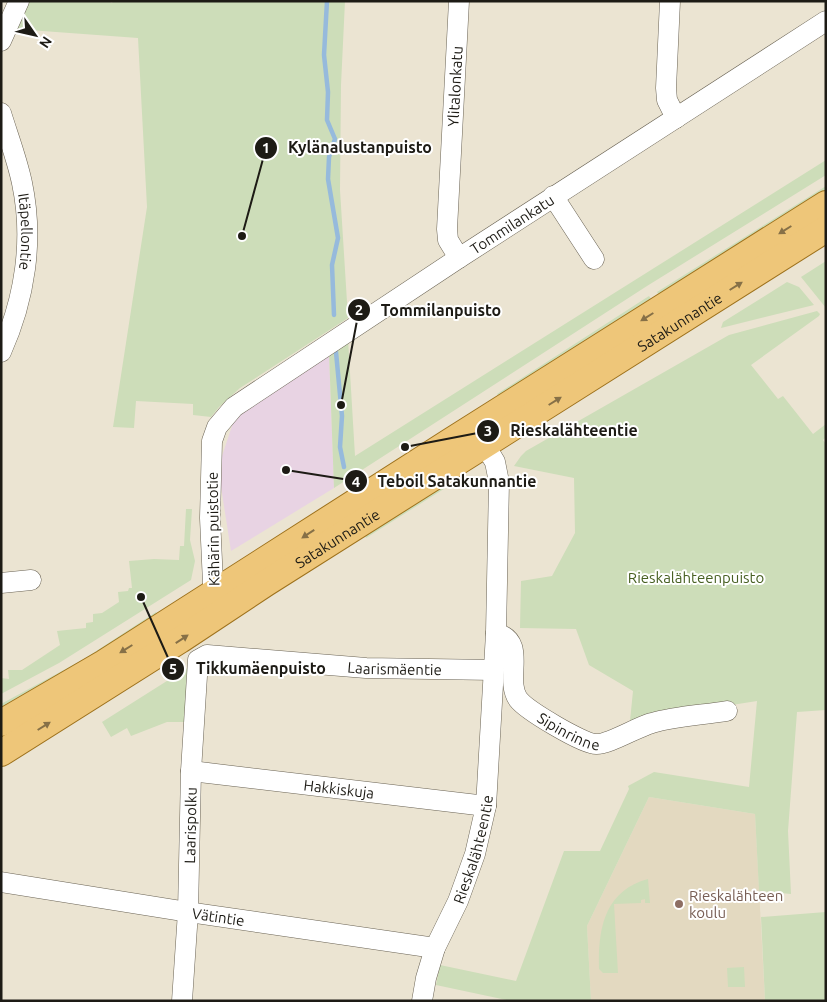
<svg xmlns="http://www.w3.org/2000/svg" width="827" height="1002" viewBox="0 0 827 1002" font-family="Ubuntu,sans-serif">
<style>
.commercial{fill:#e8d3e3}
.built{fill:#e3d9c0}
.green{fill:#cdddb9}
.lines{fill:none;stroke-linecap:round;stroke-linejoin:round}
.stream{stroke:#96badc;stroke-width:4.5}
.minor-casing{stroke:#6a6354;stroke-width:21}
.major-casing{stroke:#9d711c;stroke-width:28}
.minor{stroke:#fff;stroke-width:20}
.major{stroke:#eec679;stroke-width:26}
.oneway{fill:#867047}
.education-dot{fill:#8d6e63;stroke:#fff;stroke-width:2}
.labels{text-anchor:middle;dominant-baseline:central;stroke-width:4;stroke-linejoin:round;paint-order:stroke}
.street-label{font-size:15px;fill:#1d1b15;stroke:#fff}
.park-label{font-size:15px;fill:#486023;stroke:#fff}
.education-label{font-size:15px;fill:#785e54;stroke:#fff;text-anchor:start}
.leader{fill:none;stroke:#1d1b15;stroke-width:2}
.callout-dot{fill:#1d1b15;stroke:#fff;stroke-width:2}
.mark-label{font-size:15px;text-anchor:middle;font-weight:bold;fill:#fff}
.callout-label{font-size:16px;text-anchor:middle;font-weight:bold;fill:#1d1b15;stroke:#fff;stroke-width:4;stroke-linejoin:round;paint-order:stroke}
</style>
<rect width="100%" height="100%" fill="#ebe4d2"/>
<path class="commercial" d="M329 352 334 488 231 551 221 487V459L233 423 241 412Z"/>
<path class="built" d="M649 797 755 814 765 1001H591L587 926Z"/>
<path class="green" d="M29 1H108L112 3 113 1H345L341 85 340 190 348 318 240 388 219 407 211 417 193 415V404L136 401 134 428 113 427 147 207 138 38 15 29Z
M826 160V175L647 286 334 488 329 352 348 339 355 456Z
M826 186V195L662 300 657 292Z
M826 261V308L801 277Z
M787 282 799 287 814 305 721 328 723 322Z
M649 296 655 304 502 401 497 394Z
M817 311 820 314 819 316 751 365 778 399 783 396 813 434 826 424V437L823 440 826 444V710L797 712 788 831 791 894 759 891 755 814 649 797 587 926 591 1001H511L436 985 440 965 516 981 564 851H600L629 789 628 786 654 772 749 787 757 701 630 721 633 691 589 665 576 629 520 628 521 581 552 576 575 533 574 478 514 466 521 456 526 451 729 335Z
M464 473 466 475 366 538 365 534Z
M186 509H192L190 540 195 561 191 580 59 663 1 694V678L9 679 8 670H22L60 645 57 631 86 628V623L93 622V614L102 613 119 602 118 592 128 591 129 588H132L129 561 154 559 179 560 180 546H184Z
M156 612 161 619 1 710V704L84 659Z
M189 667V722H167L131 736 127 728 111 737 102 722Z
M648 879 650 903H645V899L641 900V903L614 904 618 973H603L599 969C598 929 604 891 648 879Z
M826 912V1001H765L761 917Z
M744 967 745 987H728L727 968Z"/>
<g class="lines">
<path class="stream" d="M327 1 324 55 328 92 327 120 335 139 329 157 328 179 338 238 332 265 334 315
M336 352 342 416 340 447 344 467"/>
<g class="minor-casing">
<g id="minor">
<path d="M670 1 666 88 667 100 676 118"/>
<path d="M1 41 19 1"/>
<path id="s1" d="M1 113C8 136 17 159 22 183 34 240 25 299 1 352"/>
<path d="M553 196 594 259"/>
<path id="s2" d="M459 258 448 240 447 229 459 1"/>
<path d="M1 583 31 580"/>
<path id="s3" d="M214 605 210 518 212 441 217 427 234 407 459 258 826 21"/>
<path id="s4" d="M496 633C528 642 504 678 518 699 526 710 583 744 596 744 608 745 637 727 652 723 676 716 703 715 727 711"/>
<path id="s5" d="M191 771 486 806"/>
<path id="s6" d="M1 882 188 912 435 948"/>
<path id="s7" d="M182 1001 188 912 191 771 198 660 207 655 366 668 494 670"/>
<path id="s8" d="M422 1001 426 978 435 948 458 901 475 854 486 806 496 633 499 482 495 462 477 432"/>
</g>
</g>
<g class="major-casing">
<g id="major">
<path d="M1 723 104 663 451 441 826 204"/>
<path id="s9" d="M1 753 180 640 266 583 826 229"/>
</g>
</g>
<use href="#minor" class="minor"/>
<use href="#major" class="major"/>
</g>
<defs><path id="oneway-solid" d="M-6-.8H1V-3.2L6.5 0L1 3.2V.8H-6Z" transform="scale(1.25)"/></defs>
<g class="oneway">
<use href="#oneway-solid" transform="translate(785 230) rotate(148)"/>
<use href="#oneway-solid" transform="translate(736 286) rotate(-32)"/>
<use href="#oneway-solid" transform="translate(647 317) rotate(148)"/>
<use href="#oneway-solid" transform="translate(555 401) rotate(-32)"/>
<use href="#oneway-solid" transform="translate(308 534) rotate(147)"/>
<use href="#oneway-solid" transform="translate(182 639) rotate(-33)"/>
<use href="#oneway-solid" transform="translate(126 649) rotate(148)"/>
<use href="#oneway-solid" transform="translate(44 726) rotate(-32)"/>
</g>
<circle class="education-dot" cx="679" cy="904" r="5"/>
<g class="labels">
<g class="street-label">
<text stroke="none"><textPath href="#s2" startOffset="175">Ylitalonkatu</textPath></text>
<text stroke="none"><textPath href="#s3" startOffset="538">Tommilankatu</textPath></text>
<text stroke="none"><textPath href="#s1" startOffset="122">Itäpellontie</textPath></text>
<text stroke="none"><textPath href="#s9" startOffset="804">Satakunnantie</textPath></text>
<text transform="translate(213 529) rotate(-91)">Kähärin puistotie</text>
<text stroke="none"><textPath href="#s9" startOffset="399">Satakunnantie</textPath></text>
<text stroke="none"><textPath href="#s7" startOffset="540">Laarismäentie</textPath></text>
<text stroke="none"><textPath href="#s4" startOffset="136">Sipinrinne</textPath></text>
<text stroke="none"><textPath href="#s5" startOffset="149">Hakkiskuja</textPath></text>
<text stroke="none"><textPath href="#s7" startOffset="176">Laarispolku</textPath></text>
<text stroke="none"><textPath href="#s8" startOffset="161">Rieskalähteentie</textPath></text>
<text stroke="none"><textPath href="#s6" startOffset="220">Vätintie</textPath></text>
</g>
<g class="park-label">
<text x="696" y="577">Rieskalähteenpuisto</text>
</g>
<g class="education-label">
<text x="689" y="895">Rieskalähteen<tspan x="689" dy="17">koulu</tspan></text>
</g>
</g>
<path class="leader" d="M242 236L266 148M341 405L359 310M405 447L488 431M286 470L356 481M141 597L173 669"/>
<g class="callout-dot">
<circle cx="242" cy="236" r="5"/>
<circle cx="341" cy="405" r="5"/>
<circle cx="405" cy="447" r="5"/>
<circle cx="286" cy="470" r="5"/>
<circle cx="141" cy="597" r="5"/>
<circle cx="266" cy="148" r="12"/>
<circle cx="359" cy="310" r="12"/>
<circle cx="488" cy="431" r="12"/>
<circle cx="356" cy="481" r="12"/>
<circle cx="173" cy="669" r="12"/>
</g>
<g class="mark-label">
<text x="266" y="153">1</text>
<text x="359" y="315">2</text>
<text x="488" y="436">3</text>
<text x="356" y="487">4</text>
<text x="173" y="674">5</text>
</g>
<g class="callout-label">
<text x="360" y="153">Kylänalustanpuisto</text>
<text x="441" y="316">Tommilanpuisto</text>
<text x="574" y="436">Rieskalähteentie</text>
<text x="457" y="487">Teboil Satakunnantie</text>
<text x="261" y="674">Tikkumäenpuisto</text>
</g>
<rect width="827" height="1002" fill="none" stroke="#1d1b15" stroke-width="5"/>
<g transform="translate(35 35) rotate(124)" stroke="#ffffff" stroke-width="4" paint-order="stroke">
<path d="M0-4L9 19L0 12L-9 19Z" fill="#1d1b15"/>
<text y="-8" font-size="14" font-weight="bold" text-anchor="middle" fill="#1d1b15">N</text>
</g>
</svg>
